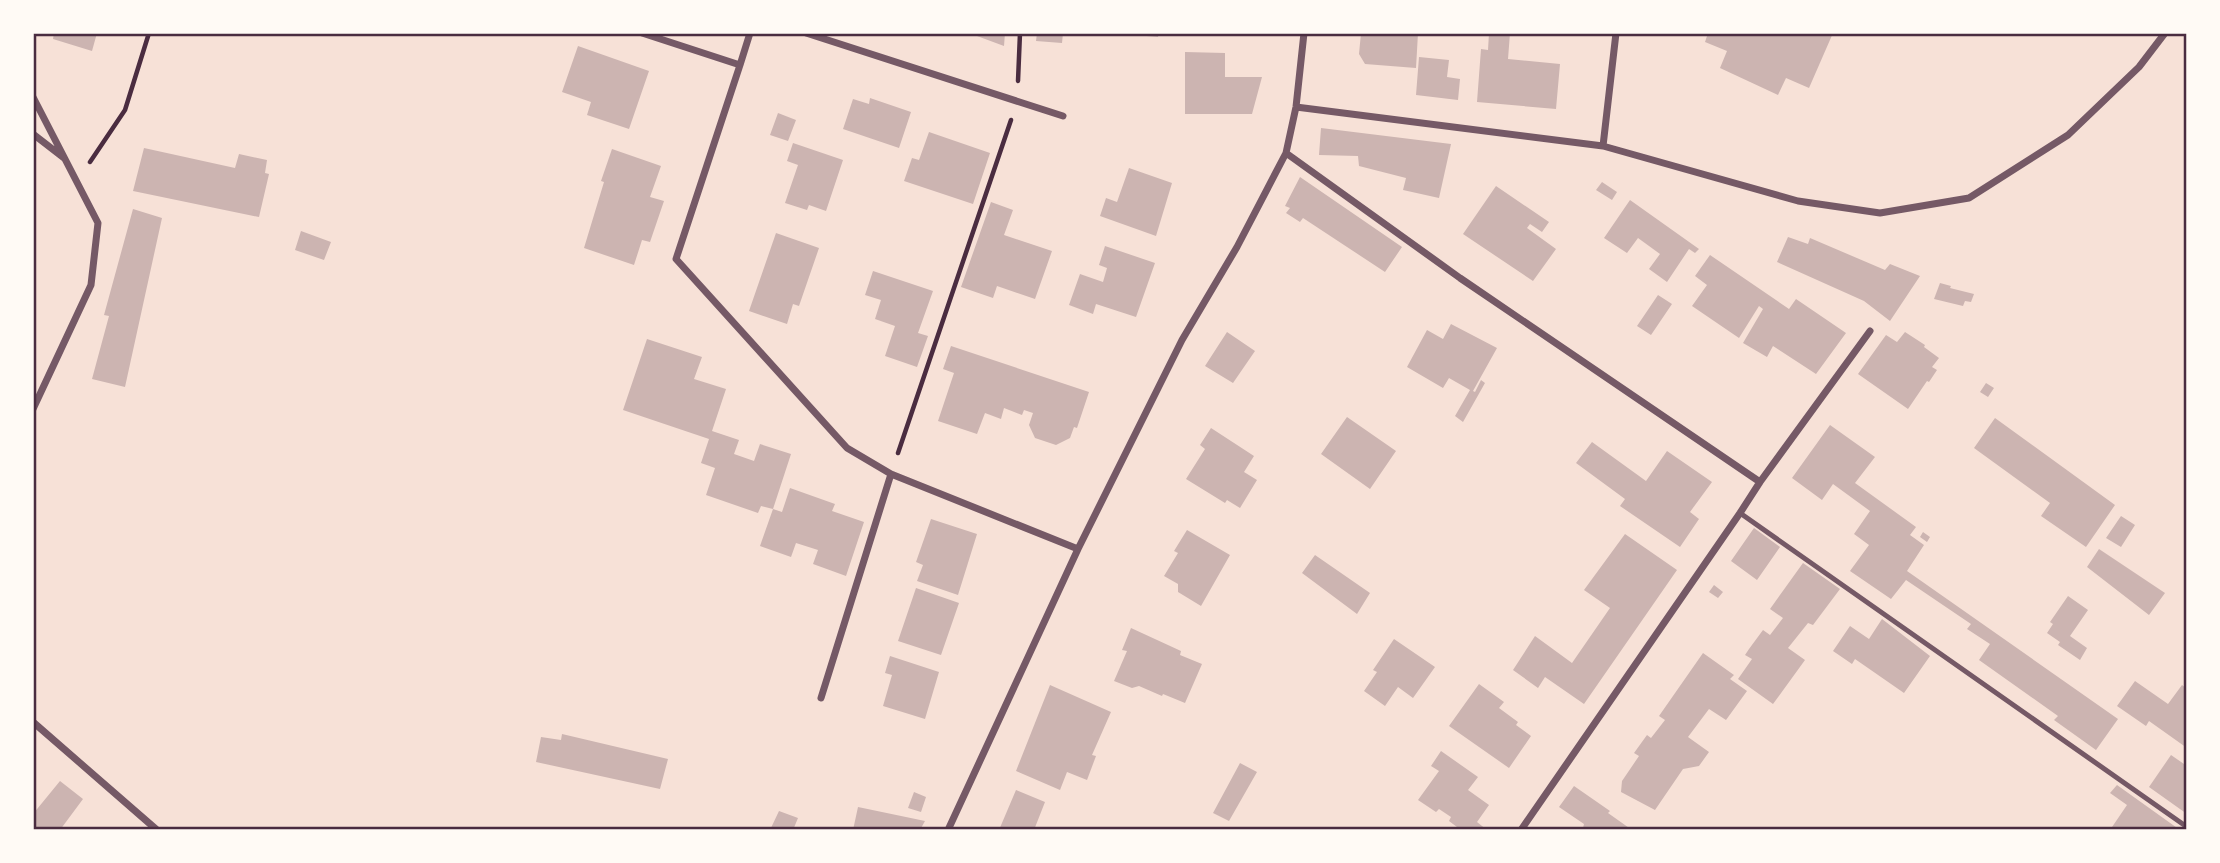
<svg xmlns="http://www.w3.org/2000/svg" width="2220" height="863" viewBox="0 0 2220 863" font-family="Karla,sans-serif">
<style>
.building{fill:#ccb4b1}
.lines{fill:none;stroke-linecap:round;stroke-linejoin:round}
.path{stroke:#4a2c40;stroke-width:4.5}
.service{stroke:#755966;stroke-width:5}
.minor{stroke:#755966;stroke-width:7}
.neatline{fill:none;stroke:#4a2c40;stroke-width:2.5}
</style>
<rect width="100%" height="100%" fill="#f7e1d7"/>
<path class="building" d="M54 33H97L92 51 53 39Z
M978 33H1005L1004 46 977 36Z
M1037 33H1063L1062 43 1036 41Z
M1135 33H1159L1158 37 1135 35Z
M1361 33H1418L1416 68 1365 64 1359 54Z
M1489 33H1510L1508 59 1560 64 1556 109 1477 102 1481 49 1488 50Z
M1708 33H1833L1809 88 1786 78 1778 95 1720 68 1727 51 1705 42Z
M578 46 649 71 629 129 587 115 591 102 562 92Z
M1185 52 1225 53V77H1262L1252 114H1185Z
M1419 57 1449 60 1447 77 1460 79 1458 100 1416 95Z
M870 98 911 112 899 148 843 129 853 99 869 104Z
M778 113 796 120 788 141 770 135Z
M1321 128 1451 144 1439 198 1403 190 1406 178 1359 166 1358 156 1319 155Z
M929 132 990 153 973 204 904 181 912 158 919 160Z
M793 143 843 160 826 211 809 205 807 210 785 203 798 165 787 161Z
M144 148 235 168 239 154 267 160 265 173 269 174 259 217 133 191Z
M612 149 661 166 650 197 664 201 650 242 642 240 634 265 584 248 604 182 601 181Z
M1129 168 1172 183 1156 236 1100 216 1106 198 1117 202Z
M1300 177 1402 247 1385 272 1303 218 1300 222 1286 213 1290 208 1285 206Z
M1602 182 1617 192 1612 200 1596 190Z
M1496 186 1549 222 1542 232 1530 224 1527 228 1556 249 1533 281 1463 234Z
M1630 200 1699 249 1695 253 1689 249 1667 282 1649 269 1660 254 1638 238 1627 253 1604 238Z
M991 202 1013 210 1004 235 1052 251 1035 299 997 286 993 298 961 287Z
M133 209 162 218 125 387 92 379 109 316 104 315Z
M301 231 331 242 324 260 295 250Z
M776 233 819 248 799 306 793 304 787 324 749 311Z
M1788 237 1808 244 1810 238 1885 270 1890 264 1920 276 1890 321 1864 301 1777 262Z
M1105 246 1155 263 1136 317 1096 304 1093 314 1069 305 1080 274 1103 282 1107 268 1099 265Z
M1710 255 1789 309 1796 299 1846 333 1816 374 1773 346 1767 357 1743 343 1763 309 1759 306 1739 338 1692 306 1707 285 1695 276Z
M873 271 933 291 918 333 928 336 917 367 885 356 895 326 875 319 881 300 865 295Z
M1940 283 1951 286 1950 288 1974 294 1971 302 1965 301 1963 306 1934 299Z
M1658 295 1672 304 1651 335 1637 326Z
M1451 324 1497 348 1473 391 1475 392 1481 380 1485 383 1463 422 1455 416 1470 390 1449 378 1443 388 1407 367 1427 330 1443 339Z
M1227 332 1255 351 1233 383 1205 366Z
M1905 332 1925 345 1924 347 1939 358 1932 367 1937 370 1929 382 1927 381 1908 409 1858 374 1886 335 1897 342Z
M647 339 702 357 694 379 726 389 712 431 739 440 734 454 754 461 760 444 791 454 773 509 761 506 758 513 706 495 715 468 701 463 709 439 623 410Z
M951 346 1089 392 1077 428 1074 427 1070 438 1056 445 1035 438 1029 425 1033 413 1024 410 1022 415 1004 408 1001 419 985 413 977 434 938 421 954 373 943 369Z
M1986 383 1994 388 1988 397 1980 392Z
M1347 417 1396 451 1370 489 1321 454Z
M1995 418 2115 505 2086 547 2041 516 2050 503 1974 448Z
M1830 425 1875 457 1855 483 1916 527 1910 535 1924 545 1907 571 2118 719 2096 750 2054 720 2058 716 1979 660 1990 644 1967 629 1971 624 1906 580 1891 599 1850 571 1869 545 1854 534 1870 511 1833 484 1822 500 1792 478Z
M1211 428 1254 456 1244 472 1257 480 1240 508 1227 500 1225 503 1186 479 1205 449 1200 445Z
M1592 442 1646 481 1667 451 1712 482 1690 512 1699 519 1680 547 1620 506 1625 499 1576 463Z
M790 488 835 504 832 511 864 522 846 576 813 564 818 550 796 543 791 557 760 546 773 509 782 512Z
M2121 516 2135 525 2121 547 2106 538Z
M931 519 977 534 958 595 917 581 923 565 916 562Z
M1754 528 1780 547 1757 580 1731 561Z
M1187 530 1230 555 1201 606 1178 592V584L1164 576 1178 553 1174 551Z
M1923 532 1930 537 1927 542 1920 537Z
M1625 534 1677 570 1584 704 1545 677 1538 688 1513 670 1535 636 1572 663 1610 608 1584 590Z
M2099 549 2165 593 2149 615 2087 567Z
M1315 555 1370 593 1357 614 1302 573Z
M1803 563 1840 589 1813 625 1808 623 1788 648 1805 660 1773 704 1738 679 1752 659 1745 655 1749 649 1763 630 1770 635 1783 618 1770 609Z
M1714 585 1723 592 1718 598 1709 592Z
M916 588 959 603 941 655 898 641Z
M2068 596 2088 610 2070 636 2087 648 2080 660 2058 645 2060 642 2047 633 2053 624 2050 622Z
M1882 619 1930 656 1904 693 1855 659 1852 664 1833 651 1850 626 1869 639Z
M1131 628 1181 651 1180 655 1202 664 1185 703 1163 694 1162 696 1139 686 1132 688 1114 681 1127 651 1122 650Z
M1394 639 1435 667 1413 698 1398 687 1385 706 1364 691 1377 672 1373 670Z
M1703 653 1734 675 1730 679 1747 691 1726 720 1709 709 1688 737 1709 752 1699 766 1683 769 1655 810 1621 792 1622 781 1639 756 1634 753 1647 735 1651 738 1665 720 1659 716Z
M890 656 939 672 925 719 883 706 892 675 885 673Z
M2135 681 2168 704 2182 685 2187 689V748L2149 721 2146 726 2117 706Z
M1479 684 1504 702 1499 708 1518 722 1516 725 1531 736 1509 768 1449 726Z
M1050 685 1111 712 1092 755 1096 756 1087 780 1067 772 1060 790 1016 771Z
M562 734 668 759 660 789 536 762 541 737 561 740Z
M1441 751 1478 777 1468 790 1489 805 1477 822 1487 830H1461L1449 821 1451 817 1439 809 1436 812 1418 800 1439 771 1431 766Z
M2171 755 2184 764 2187 760V814L2149 787Z
M1240 763 1257 772 1229 821 1213 813Z
M60 781 83 799 60 830H33V814Z
M2117 785 2180 830H2110L2127 805 2110 793Z
M1574 786 1610 811 1608 813 1632 830H1585L1583 828 1584 824 1559 807Z
M1016 790 1045 802 1034 830H999Z
M914 792 926 797 921 812 908 808Z
M858 807 925 821 920 830H853Z
M779 811 798 818 793 830H770Z"/>
<g class="lines">
<path class="path" d="M1018 81 1020 33
M90 162 125 110 149 33
M898 453 1011 120"/>
<path class="service" d="M1740 513 2187 827"/>
<path class="minor" d="M642 33 740 65 676 259 847 448 891 474 1078 549
M806 33 1063 116
M740 65 750 33
M33 97 98 223 91 285 33 409
M1296 107 1603 146 1798 201 1880 213 1969 198 2068 135 2139 67 2165 33
M33 134 64 158
M1603 146 1616 33
M1286 153 1460 278 1760 482
M821 698 891 474
M33 722 157 830
M948 830 1078 549 1182 340 1237 247 1286 153 1296 107 1304 33
M1521 830 1740 513 1760 482 1870 331"/>
</g>
<rect width="2220" height="863" fill="none" stroke="#fffaf5" stroke-width="70"/>
<rect x="35" y="35" width="2150" height="793" class="neatline"/>
</svg>
